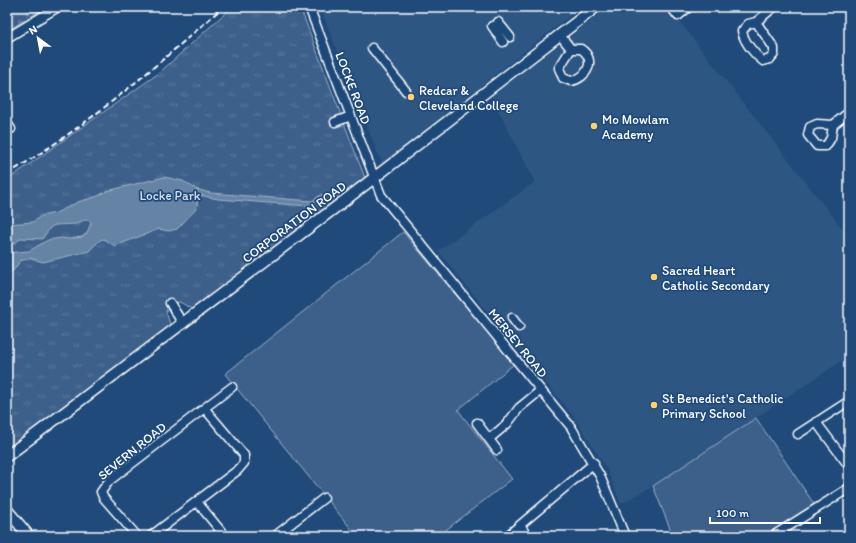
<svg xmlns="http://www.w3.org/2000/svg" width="856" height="543" viewBox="0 0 856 543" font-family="Itim,sans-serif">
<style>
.built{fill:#2e5683}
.green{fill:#3c618b;stroke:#9eb0c5}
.cemetery{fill:url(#cemetery-stones);stroke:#9eb0c5}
.park{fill:url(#park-tufts);stroke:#9eb0c5}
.water{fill:#6583a4;stroke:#a3b5c8}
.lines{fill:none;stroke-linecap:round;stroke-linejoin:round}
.minor-casing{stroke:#fff;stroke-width:11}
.major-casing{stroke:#fff;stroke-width:13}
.minor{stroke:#1f4a7a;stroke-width:8}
.major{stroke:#1f4a7a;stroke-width:10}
.rail{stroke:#fff;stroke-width:2;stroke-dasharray:6 3;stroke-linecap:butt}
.poi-dot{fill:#ffd166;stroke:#1f4a7a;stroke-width:1.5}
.labels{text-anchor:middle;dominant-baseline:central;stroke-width:3.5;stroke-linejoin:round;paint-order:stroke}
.street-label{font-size:13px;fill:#fff;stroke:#1f4a7a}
.poi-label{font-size:13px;fill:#fff;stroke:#1f4a7a;text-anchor:start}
.park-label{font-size:13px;fill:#d8dfe8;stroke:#1f4a7a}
</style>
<defs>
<pattern id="cemetery-stones" width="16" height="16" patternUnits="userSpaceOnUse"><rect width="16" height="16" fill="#3c618b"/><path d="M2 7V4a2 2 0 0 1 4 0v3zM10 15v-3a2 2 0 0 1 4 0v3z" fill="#59799c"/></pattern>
<pattern id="park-tufts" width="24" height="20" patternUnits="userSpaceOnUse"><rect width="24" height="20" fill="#3c618b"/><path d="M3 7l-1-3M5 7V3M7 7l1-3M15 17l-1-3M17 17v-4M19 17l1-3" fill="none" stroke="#59799c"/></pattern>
</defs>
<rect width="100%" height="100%" fill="#1f4a7a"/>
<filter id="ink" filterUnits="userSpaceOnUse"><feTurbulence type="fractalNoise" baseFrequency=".025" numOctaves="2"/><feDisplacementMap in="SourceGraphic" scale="8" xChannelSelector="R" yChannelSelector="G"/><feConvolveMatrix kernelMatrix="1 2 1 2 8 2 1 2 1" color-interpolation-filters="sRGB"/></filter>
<g filter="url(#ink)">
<path class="built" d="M320 7H581L382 164Z
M609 7H668L849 237V356L653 486 621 504 607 469 574 417 438 251 535 182 491 96Z"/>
<path class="green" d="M403 232 514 364 458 410 512 479 438 536H357L225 374Z
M756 418 814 504 764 536H673L653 486Z"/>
<path class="cemetery" d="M7 7H46L7 31Z"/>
<path class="park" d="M232 7H300L365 178 193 310 180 302 170 303 166 312 171 327 7 451V180L159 73Z"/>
<path class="water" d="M164 177 183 181 196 189 210 193 312 201 322 194 324 196 308 206 218 199 199 195 196 209 177 229 169 231 159 229 115 246 104 239 100 240 89 251 43 262 30 258 20 261 13 271 7 272V253L29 251 48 240 61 238 69 239 82 237 87 233 91 223 89 220H84L76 224 54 225 50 228 42 239 21 238 15 243 7 244V224L33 222 41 216 56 213 78 202 98 196 107 191Z"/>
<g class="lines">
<g class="minor-casing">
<path id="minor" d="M309 7 381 195 571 427 600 476 625 536
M671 7 678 16 689 7
M498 22 510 37
M756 22 774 48V54L770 59 763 61C754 54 744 42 742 31L748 24 756 22 774 7
M492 26 503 42
M560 35 571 49H581C597 60 587 78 571 81L563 78 559 68 571 49
M7 38 58 7
M372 48 406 91
M335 122 351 116
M7 123 11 129
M833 125 817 124 810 127 808 135 817 146H826L831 138 833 125 849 112
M170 303 183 324
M512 318 519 327
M816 422 849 466
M477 423 497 450
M798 434 849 401
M489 439 507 424 519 408 541 390
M197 502 225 536
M521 525 526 536
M137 536 103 497 101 492 109 481 232 387
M151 536 238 470 244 463V455L205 409
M275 536 324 498
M507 536 594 463
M773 536 849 488"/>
</g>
<g class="major-casing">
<path id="major" d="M7 456 344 201 596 7
M7 510 29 536"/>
</g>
<use href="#minor" class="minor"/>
<use href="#major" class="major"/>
<path class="rail" d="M7 174C86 128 155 67 223 7"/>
</g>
</g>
<g class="poi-dot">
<circle cx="411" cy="97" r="4"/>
<circle cx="594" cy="126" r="4"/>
<circle cx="654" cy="277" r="4"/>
<circle cx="654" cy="405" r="4"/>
</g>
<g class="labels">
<g class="street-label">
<text transform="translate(353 88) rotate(69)">LOCKE ROAD</text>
<text transform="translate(294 222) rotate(-37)">CORPORATION ROAD</text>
<text transform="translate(518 343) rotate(51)">MERSEY ROAD</text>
<text transform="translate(132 451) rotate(-39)">SEVERN ROAD</text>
</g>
<g class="poi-label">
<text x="419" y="90">Redcar &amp;<tspan x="419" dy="15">Cleveland College</tspan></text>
<text x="602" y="119">Mo Mowlam<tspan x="602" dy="15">Academy</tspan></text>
<text x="662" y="270">Sacred Heart<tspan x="662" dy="15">Catholic Secondary</tspan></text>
<text x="662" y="398">St Benedict's Catholic<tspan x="662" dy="15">Primary School</tspan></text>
</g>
<g class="park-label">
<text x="170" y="195">Locke Park</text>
</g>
</g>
<rect width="856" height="543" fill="none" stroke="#1f4a7a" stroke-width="24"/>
<rect x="12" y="12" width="832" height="519" fill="none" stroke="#fff" stroke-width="1.5" filter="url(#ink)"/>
<g transform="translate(38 38) rotate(328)" stroke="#1f4a7a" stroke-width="3" paint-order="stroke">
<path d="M0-3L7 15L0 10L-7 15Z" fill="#ffffff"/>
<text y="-6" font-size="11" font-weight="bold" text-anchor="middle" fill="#ffffff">N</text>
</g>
<path d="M710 517v6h110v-6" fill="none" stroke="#ffffff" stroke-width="2"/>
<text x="716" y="517" font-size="12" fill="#ffffff" stroke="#1f4a7a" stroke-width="3" paint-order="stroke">100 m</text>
</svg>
